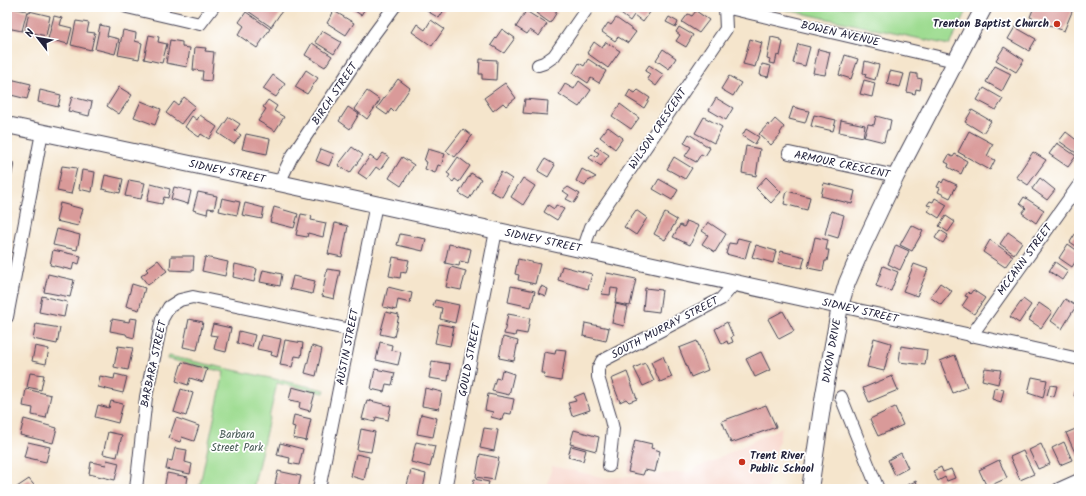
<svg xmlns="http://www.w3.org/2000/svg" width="1086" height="496" viewBox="0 0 1086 496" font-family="Kalam,sans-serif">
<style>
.built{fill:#f7d1c6}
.green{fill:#9edc91;stroke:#607f66}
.building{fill:#d99a99}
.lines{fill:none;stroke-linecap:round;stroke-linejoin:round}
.minor-casing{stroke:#423f51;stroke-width:14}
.major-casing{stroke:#423f51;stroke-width:18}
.minor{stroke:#fff;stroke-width:12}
.major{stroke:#fff;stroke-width:16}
.poi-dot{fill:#c8321e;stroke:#fff;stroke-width:1.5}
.labels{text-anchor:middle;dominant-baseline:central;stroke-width:3.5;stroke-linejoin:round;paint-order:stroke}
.poi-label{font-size:11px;font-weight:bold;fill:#22223b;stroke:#fff;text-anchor:end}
.street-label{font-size:11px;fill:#22223b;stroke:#fff}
.park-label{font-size:11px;fill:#475a55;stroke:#fff}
</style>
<rect width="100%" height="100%" fill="#fff"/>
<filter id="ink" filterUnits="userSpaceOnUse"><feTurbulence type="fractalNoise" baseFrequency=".025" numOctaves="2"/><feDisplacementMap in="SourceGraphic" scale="8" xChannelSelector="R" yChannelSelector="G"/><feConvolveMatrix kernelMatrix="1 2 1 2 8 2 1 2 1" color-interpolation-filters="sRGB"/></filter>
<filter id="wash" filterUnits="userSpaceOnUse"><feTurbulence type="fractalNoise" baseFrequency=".012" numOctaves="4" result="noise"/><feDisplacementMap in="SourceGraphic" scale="16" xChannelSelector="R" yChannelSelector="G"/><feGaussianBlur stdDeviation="0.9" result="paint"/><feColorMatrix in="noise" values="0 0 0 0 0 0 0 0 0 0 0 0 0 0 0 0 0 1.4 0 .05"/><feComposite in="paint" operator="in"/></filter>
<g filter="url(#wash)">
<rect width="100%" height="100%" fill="#f5e5cc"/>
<path class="built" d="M782 427 767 489H547L552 466 606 478 689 472Z"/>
<path class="green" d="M773 7H969L949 45Z
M169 356 325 390 324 393 277 383 253 489H199L224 372 168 359Z"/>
<g id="blocks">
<path class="building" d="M7 7 27 11 22 31 7 28Z
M251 7H283L284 8 271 27 248 11Z
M349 7H366L361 15Z
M429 7H446L439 18 427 11Z
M537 7H554L553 9 557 12 550 23 536 13 539 9Z
M620 7H645L651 11 643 22 634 15 630 21 617 11Z
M1034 7H1074L1064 31 1030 17Z
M29 11 50 16 46 36 25 31Z
M334 11 354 23 346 35 327 23Z
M526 11 547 24 539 36 530 30 527 34 516 27Z
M696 11 709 20 699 33 682 22 688 14 692 16Z
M246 12 270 29 257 48 238 35 244 26 239 22Z
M54 16 62 18 60 25 72 28 68 44 48 39Z
M669 17 678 22 676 27 666 22Z
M616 18 636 32 628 43 618 37 615 41 602 32 608 23 611 25Z
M431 20 444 29 432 46 412 32 417 24 425 30Z
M76 21 89 23 87 32 95 33 91 50 71 45Z
M100 25 109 27 107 36 119 39 115 54 95 49Z
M679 27 693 35 686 47 676 41 680 35 676 32Z
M1015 27 1036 39 1029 51 1008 39Z
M502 29 515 38 504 53 491 45Z
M123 30 136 33 135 41 142 43 139 59 118 55Z
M322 31 341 42 334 54 315 42Z
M149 35 159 37 158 42 167 44 162 63 144 59Z
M771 37 780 39V41L783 42 780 56 777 55 775 64 769 63 770 60 767 59Z
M750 39 762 43 755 67 743 64Z
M170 40 182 42V47L190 48 187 67 166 63Z
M594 42 602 48 606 42 620 51 608 68 587 53Z
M312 43 332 56 325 67 305 55Z
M798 44 810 47 805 66 793 63Z
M195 47 206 48 205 51 214 52 211 81 202 80 203 71 193 70Z
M1004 47 1024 60 1016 72 996 60Z
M663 49 676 58 669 69 656 60Z
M818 49 830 52 825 75 813 73Z
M845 55 858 59 851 79 839 75Z
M480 59 497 60 496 80 482 79V74H479Z
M588 59 606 71 599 83 591 78 588 83 573 73 579 63 584 66Z
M865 61 879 65 875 80 865 77 866 74 863 73Z
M762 64 771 66 768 77 760 75Z
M649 65 664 75 656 86 647 79 650 74 645 71Z
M995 66 1011 74 1002 91 986 82Z
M306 70 318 78 307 94 295 87Z
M890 71 904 74 900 87 887 84Z
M911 73 917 74V78L922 79 920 90 916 89 915 94 907 92Z
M273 75 285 84 276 97 263 89Z
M729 76 741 83 733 96 721 89Z
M10 79 31 84 27 99 7 94Z
M398 79 410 88 394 112 391 109 387 115 377 108Z
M864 80 875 83 872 97 860 94Z
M579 81 591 90 579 107 559 94 565 84 574 89Z
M505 83 516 98 506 106 503 103 493 111 484 98Z
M119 87 132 95 119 114 107 106Z
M984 88 1003 99 996 110 977 100Z
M40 90 61 95 58 107 38 102Z
M630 90 635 93 638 90 650 98 644 108 626 97Z
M367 91 380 100 367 119 354 109Z
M72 97 92 102 89 116 68 111Z
M184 97 195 106 181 124 166 113 174 102 178 105Z
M716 98 733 108 726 120 709 110Z
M525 99 548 101 547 115 523 113Z
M268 100 277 106 274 111 284 117 275 131 258 121 266 109 263 107Z
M141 101 161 109 155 125 134 117Z
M620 104 639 118 631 129 612 116Z
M348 107 359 114 350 129 339 121Z
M793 107 809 111 805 123 789 119Z
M972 110 991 121 983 133 965 122Z
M200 115 217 127 209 139 201 134 199 137 185 127 192 116 197 120Z
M814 115 836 120 833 131 811 126Z
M876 116 891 120 889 130H887L884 142 864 137 868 124 874 125Z
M229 117 240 124 235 131 241 135 234 144 218 133Z
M704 117 722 127 714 143 695 133Z
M775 119 784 127 780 133 781 134 771 145 759 134 768 124 769 126Z
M841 120 865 125 863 137 839 132Z
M608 127 623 138 615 149 600 137Z
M463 129 472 136 455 157 446 151Z
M746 129 759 137 755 144 742 136Z
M969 131 993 144 987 156 995 160 990 170 958 152Z
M1066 132 1079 142V155L1059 141Z
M246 134 270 139 267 154 242 149Z
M689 134 710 148 705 156 701 154 696 162 685 156 691 147 684 143Z
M1057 143 1076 156 1068 167 1049 154Z
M746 146 760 149 756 176 742 173Z
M352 147 363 155 350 173 338 165Z
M597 147 609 155 601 166 589 158 592 154 596 157 599 153 594 150Z
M321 149 334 154 329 166 316 161Z
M428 149 445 154 441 166 438 165 435 173 425 169 427 162 424 161Z
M1033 152 1046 160 1028 185 1016 177Z
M383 153 389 157 380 170 376 167 367 179 358 173 370 156 377 161Z
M955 154 967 161 961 174 948 167 949 164 945 162 949 155 953 157Z
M402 157 414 165 401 186 389 178Z
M458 157 470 166 459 182 455 179 453 182 448 178 450 175 447 173Z
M674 157 692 168 685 179 667 169Z
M545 159 555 165 548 177 538 171Z
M7 162 14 163 11 179 7 178Z
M62 166 77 168 71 194 57 191Z
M582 169 596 177 588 181 585 186 576 181Z
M82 170 95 172 92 192 79 189Z
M501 172 512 179 502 197 490 191Z
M471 173 481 179 469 199 459 193Z
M105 175 123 179 120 193 102 189Z
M766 177 781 192 771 203 756 188Z
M523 178 535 186 523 205 511 197Z
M1040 178 1055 190 1047 200 1032 189Z
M659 179 678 190 672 200 653 189Z
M944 179 957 185 950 198 938 192 940 188 937 187 940 181 942 183Z
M129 180 145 183 141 199 125 196Z
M824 183 855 191 852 204 821 196Z
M151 184 170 189 168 198 164 197 162 204 147 201Z
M174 187 191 191 188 204 171 199Z
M568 187 580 194 574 203 566 199 569 195 563 191Z
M787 191 810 197 807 210 784 204Z
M198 192 217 196 214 209 208 208 207 214 193 210Z
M1024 197 1044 210 1036 223 1022 213 1026 208 1020 203Z
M222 198 240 202 237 215 219 211Z
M935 198 947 205 939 218 928 211 931 206 927 205 930 201 933 202Z
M60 203 83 209 78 226 56 221Z
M245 203 264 208 262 219 242 215Z
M548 205 554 209 556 205 564 209 557 220 544 212Z
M274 207 298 214 294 228 270 222Z
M636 210 647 218 636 235 624 227Z
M831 211 844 215 838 238 825 234Z
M665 213 677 220 665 240 654 234Z
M301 214 312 216 311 220 326 223 323 237 308 233 307 237 296 235Z
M946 216 955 222 948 232 939 226Z
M687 221 699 226 690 245 673 237 680 225 684 227Z
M708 222 726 234 715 252 702 244 708 235 702 231Z
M335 223 348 226 342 257 328 254Z
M911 225 923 231 912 251 900 245Z
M57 229 80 235 77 250 53 245Z
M940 230 948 235 943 243 935 238Z
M1077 231 1079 232V248L1070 242Z
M1008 232 1022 242 1014 254 1000 244Z
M400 234 426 239 423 251 397 245Z
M815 237 828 240 826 250H829L827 261H825L823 271 808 268Z
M738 238 750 241 745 259 726 254 729 243 736 244Z
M990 240 1013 256 1005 267 983 252Z
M449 244 471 249 468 263 460 261 459 266 445 263Z
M1068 244 1079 252V256L1072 267 1059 258Z
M756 245 776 251 773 263 752 257Z
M896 245 909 251 900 270 888 264Z
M53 250 81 256 79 264 74 262 72 270 50 265Z
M781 251 805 257 802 268 778 263Z
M171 256H194L193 271 170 270Z
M205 257 228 262 225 276 202 271Z
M393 257 409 260 406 273 401 272 400 278 389 276Z
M518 259 540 264 535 284 518 280 519 275 515 274Z
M158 260 167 271 148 285 141 276 148 271 146 269Z
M1055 262 1068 271 1062 280 1049 271Z
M235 264 257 269 254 282 233 277Z
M914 264 928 269 917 296 903 291Z
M562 266 592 274 588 289 558 280Z
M883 266 898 272 891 291 876 286Z
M451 267 466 271 461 290 446 287Z
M327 269 340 271 334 299 322 296Z
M263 270 282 274 280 286 260 282Z
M607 273 636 279 630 306 615 303 618 289 611 288 610 295 602 294Z
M48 274 74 280 70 297 44 292Z
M293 276 315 281 312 294 290 289Z
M940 283 952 291 941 305 930 297Z
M132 284 145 288 139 310 126 306Z
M511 286 535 291 531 307 508 302Z
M541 286 548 289 546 296 538 293Z
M388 287 412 293 410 303 398 300 396 310 383 307Z
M645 288 662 290 659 312 643 310Z
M973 290 985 298 974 314 962 306 968 297 965 296 968 292 970 294Z
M42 296 67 302 64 317 39 312Z
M1023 299 1031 305 1019 323 1010 317Z
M1065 299 1076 306 1062 329 1051 321Z
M435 300 459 305 455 323 440 319 442 308 433 306Z
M1039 303 1052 312 1041 328 1029 320Z
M616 304 628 307 624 326 612 323Z
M783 311 794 331 779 339 768 319Z
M386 312 399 315 394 337 380 334Z
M508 314 530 318 527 334 516 332 515 336 504 334Z
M130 318 137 319 134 338 127 336 126 334 110 331 112 319 129 322Z
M189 319 203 322 197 350 183 347Z
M727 322 733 336 731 337 733 342 728 344 727 341 722 344 715 329Z
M585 323 609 328 606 341 583 336Z
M36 324 60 328 57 344 33 339Z
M213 324 231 328 226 352 214 349 217 336 210 335Z
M439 324 454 327 450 346 435 343Z
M239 331 255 335 252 347 237 343Z
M261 335 281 339 277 357 271 355 272 352 257 349Z
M503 337 518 341 514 361 499 358Z
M874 338 891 343 884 371 867 367Z
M285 340 303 343 301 357 295 356 292 367 280 365Z
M697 341 708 370 691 377 679 348Z
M380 342 392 345 391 350 401 352 398 365 376 360Z
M35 346 49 349 46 364 32 361Z
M118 346 133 348 128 370 114 367Z
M312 346 322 349 316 376 305 373Z
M901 346 927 350 925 365 899 362Z
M556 349 566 350 561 381 544 378 545 373H541L544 352 555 354Z
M761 352 770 370 755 377 746 359Z
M955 355 967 387 953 393 940 361Z
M663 356 672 377 660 382 651 362Z
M432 361 450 364 448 381 429 378Z
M182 362 207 369 203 382 190 378 188 385 176 381Z
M645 363 654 381 643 386 634 368Z
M985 368 1001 370 998 384 982 380Z
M375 369 395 373 392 385 386 384 384 392 371 389Z
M502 370 514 374 509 395 492 391 496 378 500 379Z
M627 372 637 399 629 402 626 399 620 402 611 379Z
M30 373 44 375 41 390 27 387Z
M115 374 127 377 123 393 98 387 100 376 114 379Z
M892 376 898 390 869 402 863 388Z
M1032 377 1047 380 1043 398 1028 393Z
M1079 380V397L1074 396Z
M1050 385 1057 386 1054 397 1047 395Z
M292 387 315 393 310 411 299 408 300 402 289 400Z
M425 388 442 392 439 409 422 406Z
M994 388 1004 389 1001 402 992 399Z
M26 389 51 395 46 418 32 415 33 408 23 406Z
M181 389 193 393 186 416 174 412Z
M584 393 590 410 572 416 568 403 576 401 574 397Z
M488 394 514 399 511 414 504 413 502 420 491 417 493 412 485 410Z
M367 400 391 406 388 420 376 417 375 422 362 419Z
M111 401 123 404 118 423 95 417 98 405 109 408Z
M766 405 776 427 731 443 722 421Z
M895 407 903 425 878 436 870 419Z
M421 414 437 418 433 437 417 434Z
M294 415 311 419 306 441 293 438 295 427 292 426Z
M176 418 199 426 194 441 182 437 180 442 169 438Z
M24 419 57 428 53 443 20 435Z
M484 428 498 430 494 451 480 448Z
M1078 428 1079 456 1077 457 1066 433Z
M361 429 375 432 371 452 357 450Z
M574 430 599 437 596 451 570 444Z
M108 432 122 435 117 457 103 454Z
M635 440 652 444 651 448 660 451 655 472 645 470 643 475 628 472Z
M28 442 50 447 46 462 24 457Z
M416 442 435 446 430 467 411 462Z
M1064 442 1072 460 1060 465 1052 448Z
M280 443 303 449 299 465 289 463 290 458 277 455Z
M1041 444 1050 464 1038 469 1029 450Z
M571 446 586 450 583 461 568 457Z
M175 448 187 450 185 462 192 464 190 474 166 469 168 460 172 461Z
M1023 451 1034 474 1020 480 1010 457Z
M901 453 908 468 895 475 888 460Z
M356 454 369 457 364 480 351 476Z
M480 454 499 458 494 480 476 477Z
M107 460 119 463 115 480 89 474 91 462 106 465Z
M999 460 1007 478 987 487 979 470Z
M941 467 943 472 951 469 955 478 947 481 945 477 938 481 933 471Z
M411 470 426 474 423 489H406Z
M278 471 301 476 298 489H285V486L275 484Z
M167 473 188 477 186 489H164Z
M29 479 37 489H18L17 487Z
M474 479 489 482 487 489H472Z
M916 481 919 489H899Z
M349 485 366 488V489H348Z"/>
</g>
</g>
<g filter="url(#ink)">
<use href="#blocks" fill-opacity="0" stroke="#423f51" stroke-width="1"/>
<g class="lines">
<g class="minor-casing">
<path id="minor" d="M127 7 200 24 213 7
M725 7 955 61
M538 65 544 63 554 56 588 7
M789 153 896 176
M279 183 291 158 374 34 394 7
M583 250 591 227 726 29 725 7
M840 306 1079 359
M7 317 42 132
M971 336 1079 185
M841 397 878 489
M609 466 613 429 611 420 598 377V369L602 361 721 299 735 283
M136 489 146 397 162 319 169 307 180 300 193 297 351 330
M319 489 376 204
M445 489 496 231
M1059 489 1079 480"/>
</g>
<g class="major-casing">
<path id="major" d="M7 125 279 183 840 306
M810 489 824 394 840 306 847 283 862 248 896 176 984 7"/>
</g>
<use href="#minor" class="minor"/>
<use href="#major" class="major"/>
</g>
</g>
<g class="poi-dot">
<circle cx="1057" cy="24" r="4"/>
<circle cx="742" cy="462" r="4"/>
</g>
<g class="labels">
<g class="poi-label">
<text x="1049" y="24">Trenton Baptist Church</text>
<text x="750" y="456" text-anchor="start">Trent River<tspan x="750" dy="13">Public School</tspan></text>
</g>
<g class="street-label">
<text transform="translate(840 34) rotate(13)">BOWEN AVENUE</text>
<text transform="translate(335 94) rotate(-56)">BIRCH STREET</text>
<text transform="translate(658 129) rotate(-56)">WILSON CRESCENT</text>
<text transform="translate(842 165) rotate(12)">ARMOUR CRESCENT</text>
<text transform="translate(227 172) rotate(12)">SIDNEY STREET</text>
<text transform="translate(543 241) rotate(12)">SIDNEY STREET</text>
<text transform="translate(1025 260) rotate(-54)">MCCANN STREET</text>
<text transform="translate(860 311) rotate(13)">SIDNEY STREET</text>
<text transform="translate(665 328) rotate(-28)">SOUTH MURRAY STREET</text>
<text transform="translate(348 347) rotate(-79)">AUSTIN STREET</text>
<text transform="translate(832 351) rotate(-80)">DIXON DRIVE</text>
<text transform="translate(470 360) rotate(-79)">GOULD STREET</text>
<text transform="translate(154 364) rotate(-78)">BARBARA STREET</text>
</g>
<g class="park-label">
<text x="237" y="435">Barbara<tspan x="237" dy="13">Street Park</tspan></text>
</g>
</g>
<rect width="1086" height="496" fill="none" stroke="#fff" stroke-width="24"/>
<g transform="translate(38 38) rotate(301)" stroke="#ffffff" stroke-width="3" paint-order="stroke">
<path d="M0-3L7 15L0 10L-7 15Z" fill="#22223b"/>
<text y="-6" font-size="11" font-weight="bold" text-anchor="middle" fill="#22223b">N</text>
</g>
</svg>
